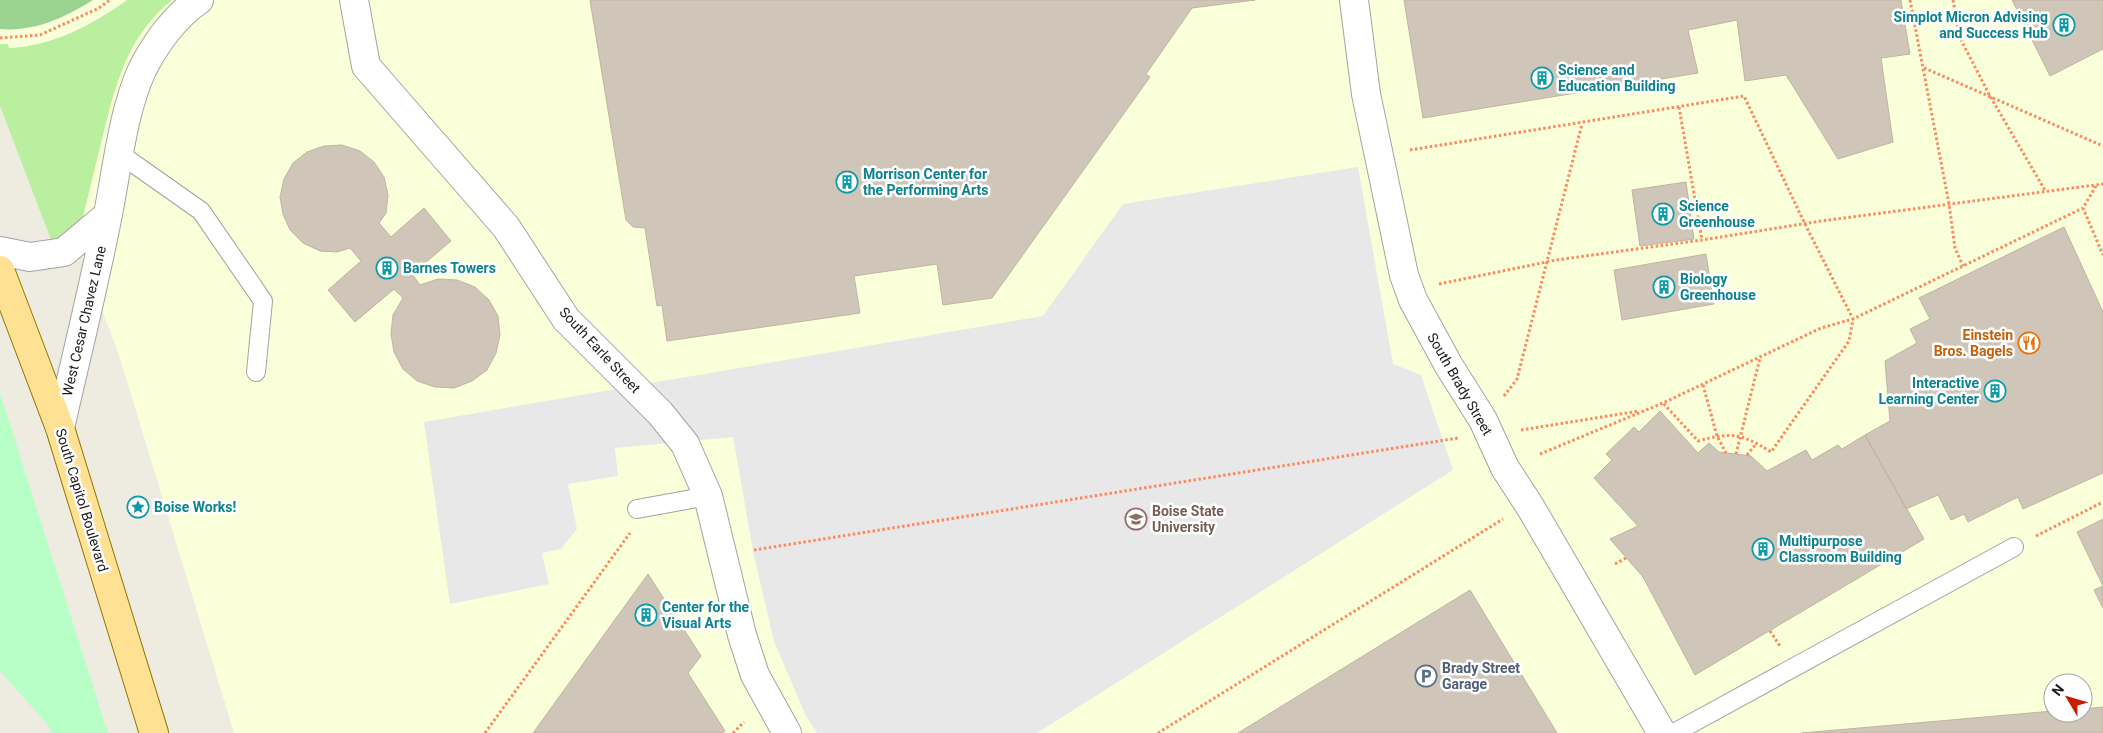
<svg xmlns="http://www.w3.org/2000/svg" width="2103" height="733" viewBox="0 0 2103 733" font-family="Roboto,sans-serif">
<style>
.education{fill:#f9ffd8;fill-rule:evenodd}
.grass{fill:#bbefa0}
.forest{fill:#9ad290}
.park{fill:#b7ffc7}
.parking{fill:#e8e8e8}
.building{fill:#cfc6b9;stroke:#c1b4a1}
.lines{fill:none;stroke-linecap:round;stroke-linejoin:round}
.lane-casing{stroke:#a3a3a3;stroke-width:20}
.street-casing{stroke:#a3a3a3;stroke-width:30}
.primary-casing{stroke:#937800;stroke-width:30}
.path{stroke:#ff8860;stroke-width:3;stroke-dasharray:2.5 2.5;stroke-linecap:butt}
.lane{stroke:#fff;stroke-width:18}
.street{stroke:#fff;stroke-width:28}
.primary{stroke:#ffe194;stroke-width:28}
.labels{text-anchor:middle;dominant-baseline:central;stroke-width:5;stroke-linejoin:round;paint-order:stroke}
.culture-label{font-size:14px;font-weight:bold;fill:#0d838f;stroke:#fff;text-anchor:start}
.street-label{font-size:14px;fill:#1c1c1c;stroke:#fff}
.food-label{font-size:14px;font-weight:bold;fill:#c56008;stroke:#fff;text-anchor:end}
.education-label{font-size:14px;font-weight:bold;fill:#785e54;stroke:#fff;text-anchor:start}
.service-label{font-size:14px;font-weight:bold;fill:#4e5e75;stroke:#fff;text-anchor:start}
</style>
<rect width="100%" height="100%" fill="#eeece0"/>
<path class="education" d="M0 0H2103V733H234L119 355 0 41ZM2053 683H2083V713H2053Z"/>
<path class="grass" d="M127 0H172C129 35 117 79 104 131 97 159 90 188 83 217L79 227 53 245 0 106V44H8L9 48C53 46 92 25 127 0Z"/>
<path class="forest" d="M0 0H93C64 18 34 32 0 29Z"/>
<path class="park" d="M0 393 108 733H52L47 724 0 671Z"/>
<path class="parking" d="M1358 167 1393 364 1421 375 1453 470 1037 733H817L805 714 774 641 754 556 733 437 615 448 618 476 568 484 577 529 561 549 542 553 549 584 450 604 424 422 1043 316 1123 204Z"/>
<path class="building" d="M590 0H1255L1192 8 1146 74 1150 77 992 298 943 305 937 264 854 276 860 313 667 341 662 305 657 306 645 228 633 227 626 220Z
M1404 0H1901L1910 54 1881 58 1893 142 1838 159 1786 75 1745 81 1737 20 1688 30 1698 73 1423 118Z
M2012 0H2103V49L2050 76Z
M342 145 360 151 374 162 384 177 388 195 386 213 379 223 391 237 424 208 451 241 412 274 420 285 438 279 457 280 475 287 489 300 498 316 500 335 496 353 487 370 472 381 454 388 435 387 417 381 403 369 394 352 391 334 393 315 403 298 394 289 355 322 328 290 361 261 350 248 337 252 320 251 303 243 290 230 283 214 280 197 284 179 293 163 307 152 324 146Z
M1686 182 1694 239 1640 246 1632 190Z
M2064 227 2103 312V473L2023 509 2018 497 1968 522 1964 514 1951 520 1938 495 1906 509 1865 435 1890 421 1885 361 1917 343 1910 329 1930 319 1919 298Z
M1706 254 1714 304 1622 320 1614 270Z
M1660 411 1698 453 1709 443 1719 452 1751 456 1767 471 1806 450 1812 460 1838 445 1842 449 1865 435 1924 539 1695 675 1643 577 1610 539 1638 526 1594 478 1612 460 1606 454 1634 427 1639 432Z
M2103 519V608L2094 590 2103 586 2077 532Z
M648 574 701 656 688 673 725 731 722 733H533Z
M1470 590 1557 733H1238Z
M2103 707V733H1802L2053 711V713H2083V709Z"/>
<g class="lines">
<g class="lane-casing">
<path id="lane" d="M120 154 201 211 263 301 256 372
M637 509 708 496
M1674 733 2014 547"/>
</g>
<g class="street-casing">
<path id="street" d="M354 0 366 66 506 227 566 319 660 413 685 444 708 496 742 635 755 675 787 733
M1354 0 1366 94 1404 275 1413 300 1449 366 1483 420 1505 468 1531 508 1662 733
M0 251 30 257 64 252 108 215
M60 428C76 357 94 286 108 214 117 169 123 111 142 70 155 44 175 16 199 0"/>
</g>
<g class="primary-casing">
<path id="primary" d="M0 270 60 428 154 733"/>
</g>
<path class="path" d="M1910 0 1949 204 1955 248 1963 266
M1953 0 1960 38 1990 96 2046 192
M0 38 40 35 99 8 110 0
M1924 68 2103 146
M1679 107 1702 240
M1410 150 1744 96 1805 224 1853 319 1849 341 1771 452C1741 433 1731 432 1698 441L1663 403
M2096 186 2083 208 2103 255
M1439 284 1556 260 1702 240 1821 221 2103 184
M1703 385 1717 436 1726 453
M1504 396 1517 379 1582 124
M1521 430 1639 411
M1540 454 1663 403 1821 328 1853 319 2083 208
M1736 454 1760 358
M1747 455 1757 443
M2036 536 2103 502
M754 550 1458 438
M1615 564 1626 558
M1770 631 1780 646
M485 733 630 533
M733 733 744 722
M1158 733 1503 519"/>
<use href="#lane" class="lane"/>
<use href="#street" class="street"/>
<use href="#primary" class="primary"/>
</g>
<defs>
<g id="building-ring" transform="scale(1.125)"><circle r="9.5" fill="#fff" stroke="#0f9aa8" stroke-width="1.5"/><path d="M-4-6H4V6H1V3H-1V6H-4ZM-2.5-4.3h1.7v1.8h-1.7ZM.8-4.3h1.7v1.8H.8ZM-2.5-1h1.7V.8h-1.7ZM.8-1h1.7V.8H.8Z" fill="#0f9aa8"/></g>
<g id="restaurant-ring" transform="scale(1.125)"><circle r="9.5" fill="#fff" stroke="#e8710a" stroke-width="1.5"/><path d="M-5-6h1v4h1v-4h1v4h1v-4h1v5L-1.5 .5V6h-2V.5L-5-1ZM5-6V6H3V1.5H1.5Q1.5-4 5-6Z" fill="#e8710a"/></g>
<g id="sight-ring" transform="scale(1.125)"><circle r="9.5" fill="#fff" stroke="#0f9aa8" stroke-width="1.5"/><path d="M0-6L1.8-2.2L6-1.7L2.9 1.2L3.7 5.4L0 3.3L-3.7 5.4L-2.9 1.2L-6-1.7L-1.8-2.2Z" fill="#0f9aa8"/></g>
<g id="university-ring" transform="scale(1.125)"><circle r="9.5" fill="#fff" stroke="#8d6e63" stroke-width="1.5"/><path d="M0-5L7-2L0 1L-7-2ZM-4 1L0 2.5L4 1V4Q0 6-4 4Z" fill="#8d6e63"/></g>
<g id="parking-ring" transform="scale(1.125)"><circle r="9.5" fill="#fff" stroke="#5c6f8a" stroke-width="1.5"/><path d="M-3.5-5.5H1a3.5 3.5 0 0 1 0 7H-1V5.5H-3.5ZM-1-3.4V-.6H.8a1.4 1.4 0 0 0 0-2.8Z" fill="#5c6f8a"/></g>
</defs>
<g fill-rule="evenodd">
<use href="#building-ring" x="2064" y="25"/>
<use href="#building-ring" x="1542" y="78"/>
<use href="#building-ring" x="847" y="182"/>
<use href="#building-ring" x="1663" y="214"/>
<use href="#building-ring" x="387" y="268"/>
<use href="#building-ring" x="1664" y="287"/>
<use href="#restaurant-ring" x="2029" y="343"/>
<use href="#building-ring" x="1995" y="391"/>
<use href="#sight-ring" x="138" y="507"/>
<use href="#university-ring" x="1136" y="519"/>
<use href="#building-ring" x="1763" y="549"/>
<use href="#building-ring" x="646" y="615"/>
<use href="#parking-ring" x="1426" y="676"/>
</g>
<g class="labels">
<g class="culture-label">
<text x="2048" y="17" text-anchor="end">Simplot Micron Advising<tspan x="2048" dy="16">and Success Hub</tspan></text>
<text x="1558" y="70">Science and<tspan x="1558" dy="16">Education Building</tspan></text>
<text x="863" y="174">Morrison Center for<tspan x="863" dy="16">the Performing Arts</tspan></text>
<text x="1679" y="206">Science<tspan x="1679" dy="16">Greenhouse</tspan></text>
<text x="403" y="268">Barnes Towers</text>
<text x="1680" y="279">Biology<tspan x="1680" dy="16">Greenhouse</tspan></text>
<text x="1979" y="383" text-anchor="end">Interactive<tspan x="1979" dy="16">Learning Center</tspan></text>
<text x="154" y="507">Boise Works!</text>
<text x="1779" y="541">Multipurpose<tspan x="1779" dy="16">Classroom Building</tspan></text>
<text x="662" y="607">Center for the<tspan x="662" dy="16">Visual Arts</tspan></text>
</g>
<g class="street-label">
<text transform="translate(84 321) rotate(-77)">West Cesar Chavez Lane</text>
<text transform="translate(600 350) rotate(47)">South Earle Street</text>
<text transform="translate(1460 384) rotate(60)">South Brady Street</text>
<text transform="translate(82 500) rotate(73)">South Capitol Boulevard</text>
</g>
<g class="food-label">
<text x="2013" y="335">Einstein<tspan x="2013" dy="16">Bros. Bagels</tspan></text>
</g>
<g class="education-label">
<text x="1152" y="511">Boise State<tspan x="1152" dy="16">University</tspan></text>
</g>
<g class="service-label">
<text x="1442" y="668">Brady Street<tspan x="1442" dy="16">Garage</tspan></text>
</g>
</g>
<g transform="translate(2068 698) rotate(308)"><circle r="24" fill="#ffffff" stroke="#a4a4a4"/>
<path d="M0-4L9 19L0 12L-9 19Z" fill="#c71d00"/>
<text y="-8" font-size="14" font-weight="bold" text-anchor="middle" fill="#1c1c1c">N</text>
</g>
</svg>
